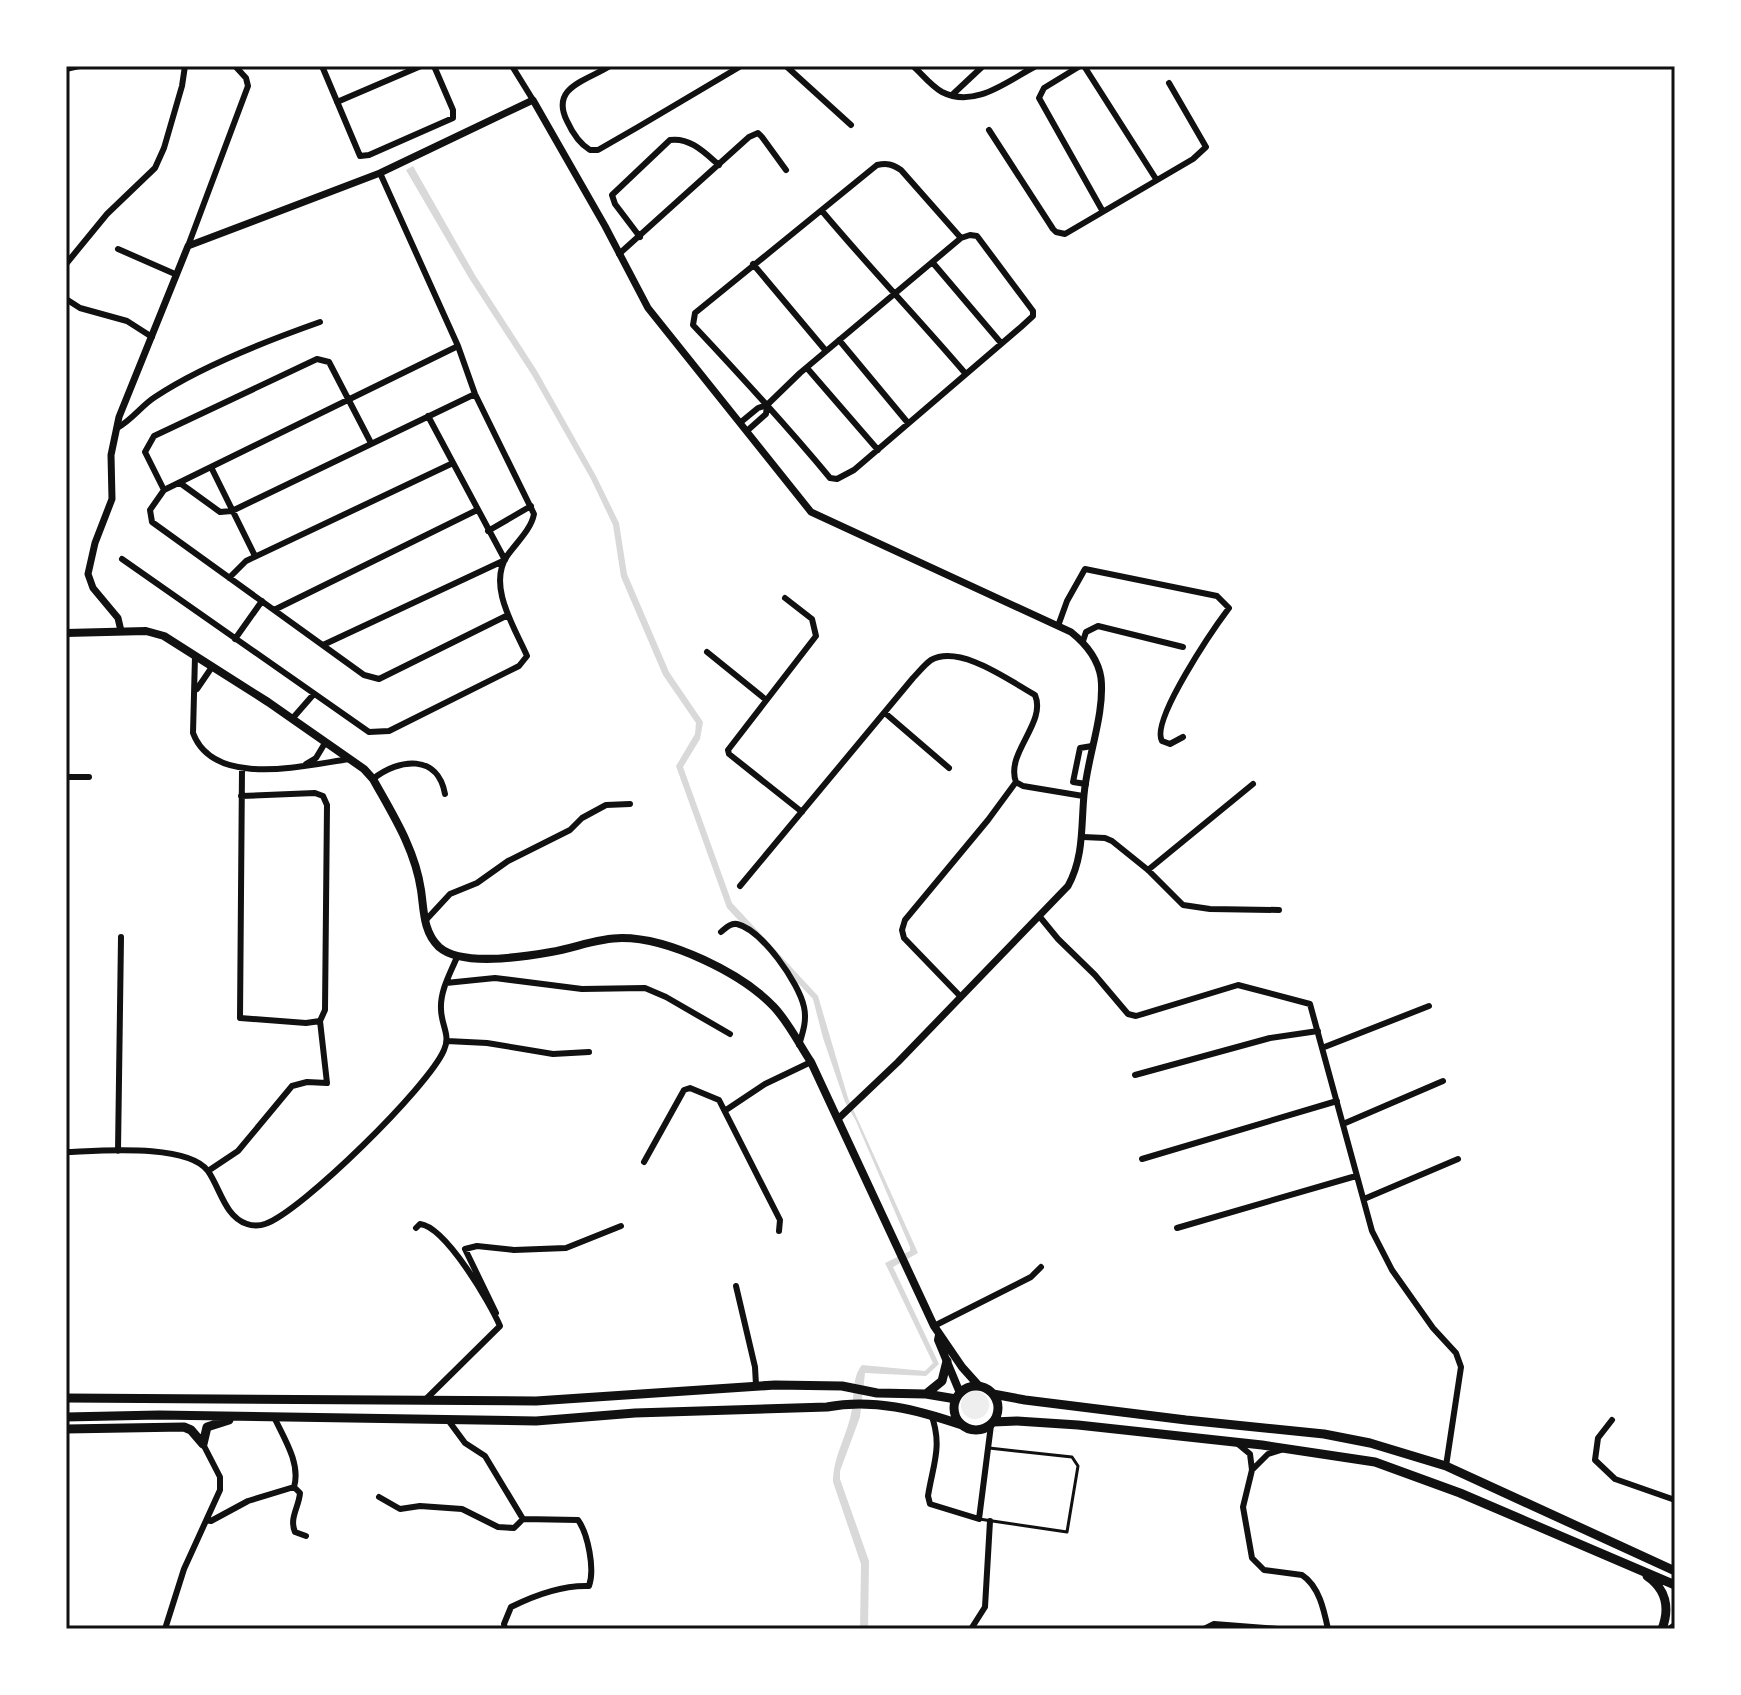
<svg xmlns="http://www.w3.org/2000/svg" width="1741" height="1695" viewBox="0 0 1741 1695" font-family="'Crimson Pro',serif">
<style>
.green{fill:#eee}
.water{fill:#d9d9d9}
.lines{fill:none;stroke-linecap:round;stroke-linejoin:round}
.service{stroke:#111;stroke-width:3}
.minor{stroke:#111;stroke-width:6}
.tertiary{stroke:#111;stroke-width:7}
.secondary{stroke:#111;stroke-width:8}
.primary{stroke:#111;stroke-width:9}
.neatline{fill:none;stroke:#111;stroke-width:3}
</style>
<rect width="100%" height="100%" fill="#fff"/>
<path class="green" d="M961 1405a14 14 0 1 1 28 0a14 14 0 1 1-28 0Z"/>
<path class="water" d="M413 166 475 275 537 371 596 476 619 523 627 574 669 672 703 722 700 739 683 767 732 903 818 996 848 1098 918 1253 893 1267 939 1364 926 1376 865 1373 860 1417 840 1471V1479L869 1561 868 1629H860L861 1564 833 1482C833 1457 846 1438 851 1414 855 1398 851 1378 862 1365L925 1371 933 1363 885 1263 910 1251V1247L856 1121 845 1102 823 1038 813 999 727 908 676 766 695 734 696 723 663 675 621 577 613 525 591 479 532 375 469 278 406 170Z"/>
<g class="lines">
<path class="service" d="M979 1519 1067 1532 1078 1466 1072 1457 989 1448"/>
<path class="minor" d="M322 66 360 156 369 155 453 118V110L434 66
M512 66 533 100
M610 66C586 81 550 87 567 121 572 132 580 144 590 150H598L638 127 741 66
M786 66 851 125
M913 66C922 74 931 86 942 92 975 109 1007 81 1036 66
M1080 66 1044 88 1039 98 1102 210
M1084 66 1156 179
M66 69 79 66
M952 95 983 66
M337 102 421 66
M989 130 1053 229 1056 232 1065 234 1193 159 1206 147 1169 83
M822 211C868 266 918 318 965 373
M640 237 615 204 612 195 670 140C690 137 705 153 719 165
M188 246 248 86 246 78 235 66
M118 249 175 274
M619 254 749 137 758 133 762 137 786 170
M933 263 1001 343
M66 264 107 214 155 168 164 148 182 86 185 66
M753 264 826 351
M66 299 80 308 127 321 152 337
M839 340 908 423
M458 346 164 490 150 510 152 522 364 675 379 679 508 615
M807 368 878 450
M428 416 505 560
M741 422 758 408 767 405 800 373 961 238 970 235 977 236 1033 311V316L1021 327 854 470 837 479 830 478C786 425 740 375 693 325L695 313 877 165C887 163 892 164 901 170L961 238
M117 428C132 420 141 406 155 397 200 367 269 340 320 322
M748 430 766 414 767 405
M211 467 255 556
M180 483 220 512 232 511 475 394
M164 490 145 452 154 436 317 359 329 362 371 443
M488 531 531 506
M122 559 369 732 389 731 519 666 527 656C515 628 487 586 507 556 516 543 531 530 534 514L475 394 458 346 380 173
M229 578 246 561 453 463
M785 598 812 619 816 636 728 750 729 754 802 812
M274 610 477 510
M1058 626 1067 601 1085 569 1217 596 1229 608C1214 628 1150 721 1162 741L1170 744 1183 737
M235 639 262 601
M1083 641 1086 632 1098 626 1183 647
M323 645 505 560
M707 652 765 699
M195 656 193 733C214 789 305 765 350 759
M197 689 212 667
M885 713 949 768
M292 719 313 695
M306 764 316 758 325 743
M242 769 240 1018 306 1023 320 1021
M66 777H89
M373 779C399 758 438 754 445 794
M1016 782 1023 786 1083 796
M1086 784 1073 782 1080 748 1092 746
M1083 837 1105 838 1112 841 1148 870 1183 905 1210 909 1279 910
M1148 870 1253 784
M740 886 913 678C919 672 924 665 931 660 960 644 1010 681 1035 695 1047 723 1005 753 1016 782
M1040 917 1058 939 1095 975 1128 1014 1136 1016 1238 985 1310 1004 1372 1231 1392 1270 1433 1328 1456 1353 1461 1367 1446 1466
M425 921 450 894 477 883 508 861 570 830 582 818 606 805 630 804
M721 932C726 928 730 923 737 924 762 930 799 983 804 1007 807 1020 803 1032 799 1045
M446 983 495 978 582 989 645 988 666 997 730 1034
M961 997 904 938 902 930 905 920 988 820 1016 782
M447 1041 487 1043 553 1054 589 1052
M1322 1048 1429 1006
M1135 1075 1270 1038 1318 1031
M726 1110 765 1084 811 1062
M1343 1124 1443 1081
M118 1151 121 937
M66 1152C99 1151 187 1143 208 1171 220 1188 225 1217 247 1224 252 1226 260 1226 265 1224 301 1212 429 1086 444 1050 451 1035 441 1025 441 1009 440 991 450 974 457 957
M1142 1159 1337 1101
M644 1162 684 1090 690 1088 719 1100 780 1220 779 1231
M208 1171 238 1151 292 1086 307 1082 327 1083 320 1021 325 1010 327 805 323 796 315 793 241 796
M1364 1199 1458 1159
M416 1228 420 1224C446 1227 490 1303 500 1326L424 1401
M1177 1228 1356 1176
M736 1286 755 1367 756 1385
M496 1313 465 1249 477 1246 514 1250 566 1248 621 1226
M934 1326 1031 1277 1041 1267
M931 1414C943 1446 933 1464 928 1496L930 1504 979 1519 991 1425
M448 1420 465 1443 485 1456 523 1519 578 1520C588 1534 595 1569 589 1586 562 1585 535 1595 511 1607L504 1624 505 1629
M1612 1420 1598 1438 1595 1460 1615 1479 1675 1500
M1238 1444 1250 1454 1252 1470 1243 1507 1252 1558 1264 1570 1302 1575C1319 1586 1324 1610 1328 1629
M1252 1470 1268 1454 1281 1450
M294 1487 300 1493C299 1507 289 1518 295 1532L306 1536
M379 1497 400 1509 420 1506 462 1509 498 1527 514 1528 523 1519
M207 1520 211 1521 248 1501 294 1487C301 1464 284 1438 274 1417
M165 1629 184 1569 220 1490V1477L203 1444
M971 1629 985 1607 990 1521
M1204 1629 1214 1624 1278 1629"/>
<path class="tertiary" d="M121 631 118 618 93 588 88 574 95 543 112 499 111 455 119 417 188 246 380 173 533 100 605 226 648 308 811 512 1071 632C1086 644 1098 658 1101 678 1105 714 1087 758 1084 795 1081 826 1084 857 1068 886L898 1062 838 1119"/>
<path class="secondary" d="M66 633 146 631 164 636 268 702 364 769 373 779C393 815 415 849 421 890 424 910 423 932 439 947 462 967 523 957 551 952 575 948 597 938 622 938 669 938 742 973 774 1007 789 1023 799 1044 811 1062L934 1326 962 1367 979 1386
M939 1335 938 1340 960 1393
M1671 1629 1675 1626"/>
<path class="primary" d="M954 1408a22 22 0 1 1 44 0a22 22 0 1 1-44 0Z
M926 1394 942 1381 947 1361
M993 1394 1025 1400 1186 1420 1324 1434 1370 1443 1446 1466 1675 1571
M66 1398 536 1401 775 1385 842 1386 877 1393 926 1394 956 1399
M66 1417 159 1415 536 1421 635 1413 827 1407C873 1398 918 1410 962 1425
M993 1422 1017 1421 1078 1425 1262 1445 1375 1462 1460 1493 1675 1585
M66 1429 184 1427 191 1430 203 1444
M203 1444 207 1427 229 1420
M1647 1576C1666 1589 1670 1608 1662 1629"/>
</g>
<rect width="1741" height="1695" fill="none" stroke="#ffffff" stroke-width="136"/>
<rect x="68" y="68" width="1605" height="1559" class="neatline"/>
</svg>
